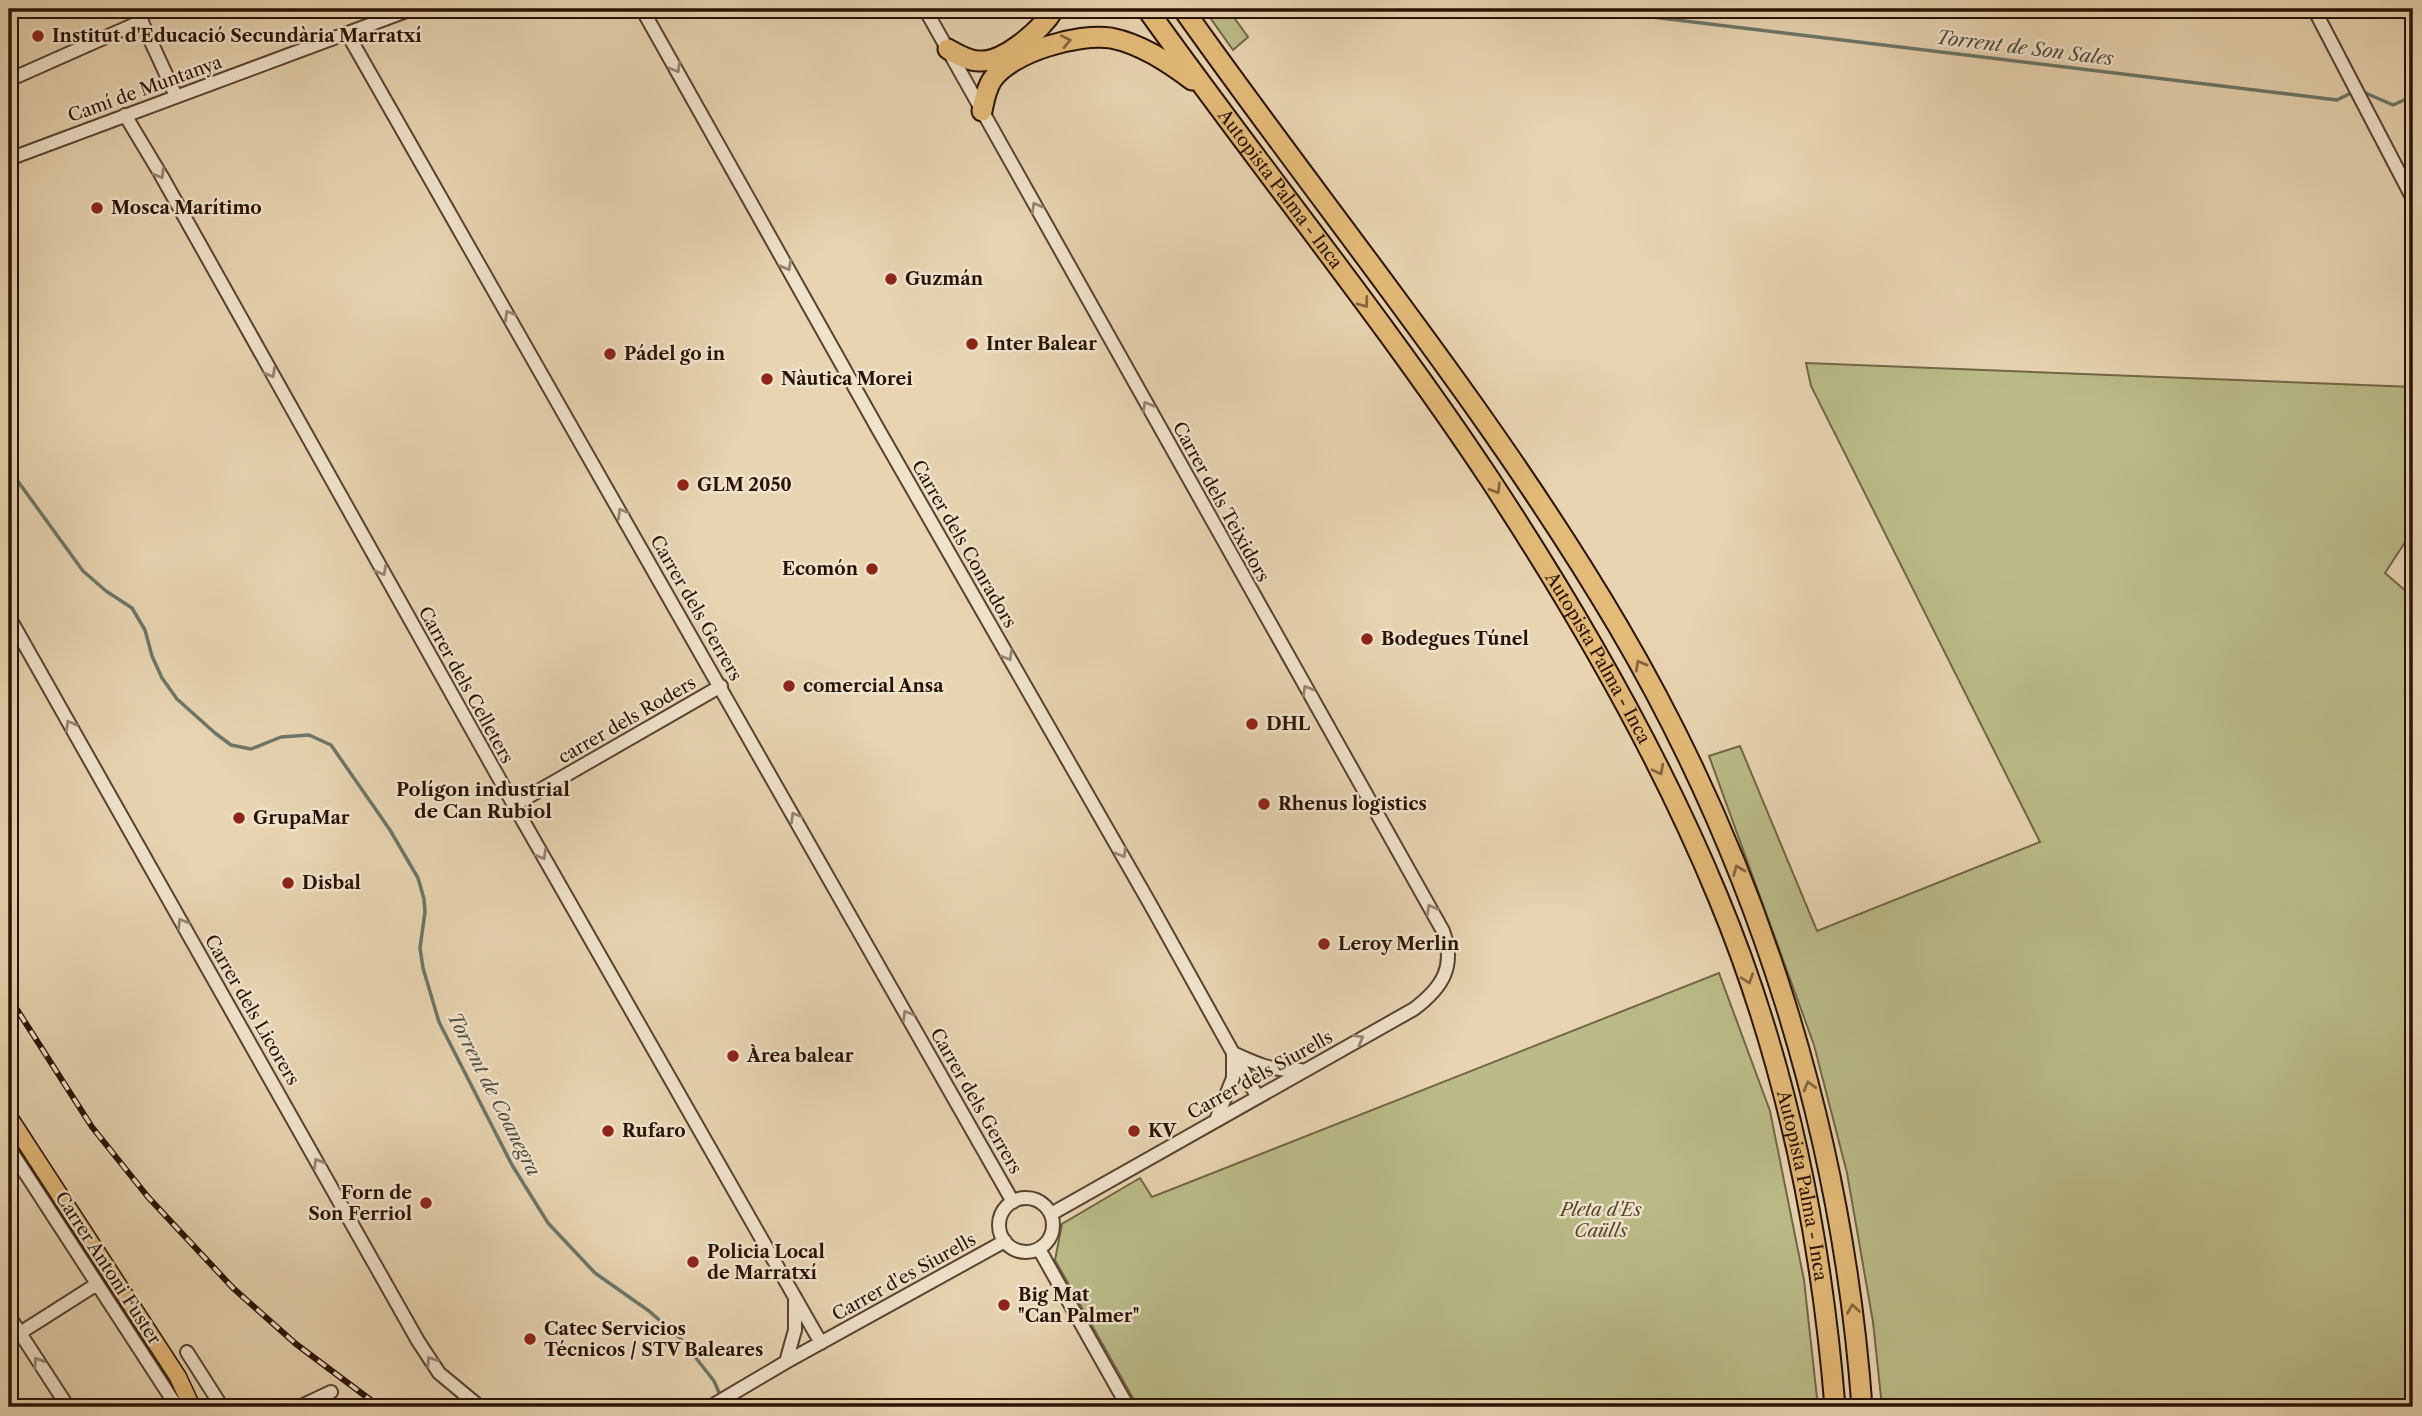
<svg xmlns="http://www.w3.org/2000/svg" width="2422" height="1416" viewBox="0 0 2422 1416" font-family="'Libre Caslon Text',serif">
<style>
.green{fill:#babb88;stroke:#726646;stroke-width:2}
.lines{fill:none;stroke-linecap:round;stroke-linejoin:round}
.stream{stroke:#6b7669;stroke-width:3.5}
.minor-casing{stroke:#594230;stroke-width:16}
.major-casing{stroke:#291205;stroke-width:19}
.highway-casing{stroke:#291205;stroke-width:23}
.minor{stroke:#f0e3cc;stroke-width:12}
.major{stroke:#e4ba78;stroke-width:16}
.highway{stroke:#e4ba78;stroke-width:19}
.rail-casing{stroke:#291205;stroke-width:6}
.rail{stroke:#f0e3cc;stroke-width:3.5;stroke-dasharray:10;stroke-linecap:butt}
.oneway{stroke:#86663e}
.oneway2{stroke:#968572}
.poi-dot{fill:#8f2418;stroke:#f0e3cc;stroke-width:2.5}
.labels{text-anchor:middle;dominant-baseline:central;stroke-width:5;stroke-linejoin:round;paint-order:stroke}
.poi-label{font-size:18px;font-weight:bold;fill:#291205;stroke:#f0e3cc;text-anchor:start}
.street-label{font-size:18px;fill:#291205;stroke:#f0e3cc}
.park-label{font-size:18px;font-style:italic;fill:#54452c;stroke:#f0e3cc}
.water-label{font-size:19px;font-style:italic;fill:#504c3f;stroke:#f0e3cc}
.neighbourhood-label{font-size:19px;font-weight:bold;fill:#291205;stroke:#f0e3cc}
</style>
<rect width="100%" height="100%" fill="#e8d4b1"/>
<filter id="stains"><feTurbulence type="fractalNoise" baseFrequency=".00286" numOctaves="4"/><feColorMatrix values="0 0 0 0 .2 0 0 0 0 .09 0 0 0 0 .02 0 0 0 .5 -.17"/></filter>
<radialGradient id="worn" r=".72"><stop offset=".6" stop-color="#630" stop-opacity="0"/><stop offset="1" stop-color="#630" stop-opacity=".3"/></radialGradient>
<path class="green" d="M1204 9H1228L1248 37 1233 50Z
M1806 363 2413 387V530L2385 573 2408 593 2413 602V1407H1882L1873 1322 1847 1173 1814 1045 1709 756 1740 746 1817 931 2040 842 1811 386Z
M1719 973 1770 1111 1804 1280 1818 1407H1138L1055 1260 1062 1224 1140 1178 1152 1197Z"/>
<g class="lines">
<path class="stream" d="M1586 9 2337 100 2353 92
M2361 91 2393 105 2413 96
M9 469 83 571 106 591 132 608 145 630 152 656 162 678 177 699 215 733 231 745 251 749 281 737 309 735 331 745 390 830 418 878 424 899 425 912 420 948 423 968 439 1022 512 1165 548 1223 595 1273 649 1311 681 1339 714 1381 721 1397"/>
<g class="minor-casing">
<path id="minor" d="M136 9 176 96
M642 9 878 429 1149 902 1257 1096
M925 9 1443 931C1456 966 1443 987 1414 1009L1051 1214
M2314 9 2413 199
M347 33 1013 1202
M9 80 142 21
M125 115 161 175 514 805 821 1343
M9 159 412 9
M9 617 418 1341 439 1373 480 1407
M514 805 721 686
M1216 1120 1233 1078V1053C1259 1065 1272 1071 1301 1070
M9 1148 177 1407
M999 1225a27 27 0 1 1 54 0a27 27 0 1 1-54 0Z
M1039 1249 1128 1407
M9 1316 68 1407
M9 1340 97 1284
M187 1352 222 1407
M786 1362 795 1330V1297
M299 1407 331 1392
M710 1407 786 1362 1005 1241"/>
</g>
<g class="major-casing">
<path id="major" d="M9 1117 178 1377 192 1407"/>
</g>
<g class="highway-casing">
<g id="highway">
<path id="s1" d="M1147 9C1259 166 1382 317 1489 478 1574 607 1659 754 1718 897 1785 1058 1821 1234 1835 1407"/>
<path d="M1183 9C1328 214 1490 409 1618 626 1758 864 1842 1132 1862 1407"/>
<path d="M948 49C957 54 968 61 979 61 1004 63 1042 29 1054 9"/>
<path d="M982 111C984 101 986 89 992 80 1011 52 1078 33 1111 38 1141 44 1168 62 1192 80"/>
</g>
</g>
<use href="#minor" class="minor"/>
<use href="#major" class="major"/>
<use href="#highway" class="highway"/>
<g class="rail-casing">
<path id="rail" d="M9 997 92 1127 148 1197 233 1288 296 1344 380 1407"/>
</g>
<use href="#rail" class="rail"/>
</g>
<defs><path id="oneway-chevron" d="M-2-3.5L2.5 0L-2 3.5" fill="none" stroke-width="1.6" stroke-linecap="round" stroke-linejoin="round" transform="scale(1.75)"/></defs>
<g class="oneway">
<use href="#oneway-chevron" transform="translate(1066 41) rotate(-12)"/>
<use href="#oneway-chevron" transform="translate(1364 303) rotate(53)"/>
<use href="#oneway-chevron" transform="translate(1496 489) rotate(58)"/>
<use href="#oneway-chevron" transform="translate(1640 665) rotate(-119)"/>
<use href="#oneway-chevron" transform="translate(1659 770) rotate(63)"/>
<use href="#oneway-chevron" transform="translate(1738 870) rotate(-112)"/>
<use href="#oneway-chevron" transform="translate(1748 979) rotate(71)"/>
<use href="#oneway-chevron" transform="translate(1809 1086) rotate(-106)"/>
<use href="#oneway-chevron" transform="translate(1853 1309) rotate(-98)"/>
</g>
<g class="oneway2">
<use href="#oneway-chevron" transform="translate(676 68) rotate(60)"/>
<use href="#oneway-chevron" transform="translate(160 174) rotate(60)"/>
<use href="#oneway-chevron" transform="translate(1036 207) rotate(-119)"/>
<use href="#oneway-chevron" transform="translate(787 266) rotate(61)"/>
<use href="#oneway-chevron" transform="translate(509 315) rotate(-120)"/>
<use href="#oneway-chevron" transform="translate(271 373) rotate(61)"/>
<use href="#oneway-chevron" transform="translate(1147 406) rotate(-119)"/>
<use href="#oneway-chevron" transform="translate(622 513) rotate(-120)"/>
<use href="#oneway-chevron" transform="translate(382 571) rotate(61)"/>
<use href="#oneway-chevron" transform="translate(1008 656) rotate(60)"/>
<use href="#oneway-chevron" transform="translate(1307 690) rotate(-119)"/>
<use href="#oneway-chevron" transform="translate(70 725) rotate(-119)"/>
<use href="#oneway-chevron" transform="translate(795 817) rotate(-120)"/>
<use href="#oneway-chevron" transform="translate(1122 853) rotate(60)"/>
<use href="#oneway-chevron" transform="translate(542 855) rotate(60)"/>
<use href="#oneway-chevron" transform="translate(1431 909) rotate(-119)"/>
<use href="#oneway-chevron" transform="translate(182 923) rotate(-120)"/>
<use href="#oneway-chevron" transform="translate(907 1015) rotate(-120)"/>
<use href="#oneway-chevron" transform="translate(1359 1039) rotate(-29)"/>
<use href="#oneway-chevron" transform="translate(318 1163) rotate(-119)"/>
<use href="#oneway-chevron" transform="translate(431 1361) rotate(-123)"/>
<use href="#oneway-chevron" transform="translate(38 1362) rotate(-123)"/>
</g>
<g class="poi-dot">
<circle cx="38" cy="36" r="7"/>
<circle cx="97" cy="208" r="7"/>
<circle cx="891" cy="279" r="7"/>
<circle cx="972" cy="344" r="7"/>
<circle cx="610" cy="354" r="7"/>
<circle cx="767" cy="379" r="7"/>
<circle cx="683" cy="485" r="7"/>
<circle cx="872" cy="569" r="7"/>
<circle cx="1367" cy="639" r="7"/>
<circle cx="789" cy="686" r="7"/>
<circle cx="1252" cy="724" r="7"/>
<circle cx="1264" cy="804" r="7"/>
<circle cx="239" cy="818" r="7"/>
<circle cx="288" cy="883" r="7"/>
<circle cx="1324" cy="944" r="7"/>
<circle cx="733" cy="1056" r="7"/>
<circle cx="608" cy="1131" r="7"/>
<circle cx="1134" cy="1131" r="7"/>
<circle cx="426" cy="1203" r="7"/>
<circle cx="693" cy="1262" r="7"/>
<circle cx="1004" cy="1305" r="7"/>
<circle cx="530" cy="1339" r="7"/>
</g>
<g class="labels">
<g class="poi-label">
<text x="52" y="36">Institut d'Educació Secundària Marratxí</text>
<text x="111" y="208">Mosca Marítimo</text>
<text x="905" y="279">Guzmán</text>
<text x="986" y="344">Inter Balear</text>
<text x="624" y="354">Pádel go in</text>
<text x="781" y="379">Nàutica Morei</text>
<text x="697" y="485">GLM 2050</text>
<text x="858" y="569" text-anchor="end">Ecomón</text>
<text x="1381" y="639">Bodegues Túnel</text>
<text x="803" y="686">comercial Ansa</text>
<text x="1266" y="724">DHL</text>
<text x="1278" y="804">Rhenus logistics</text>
<text x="253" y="818">GrupaMar</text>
<text x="302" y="883">Disbal</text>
<text x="1338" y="944">Leroy Merlin</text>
<text x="747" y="1056">Àrea balear</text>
<text x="622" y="1131">Rufaro</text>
<text x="1148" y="1131">KV</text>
<text x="412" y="1193" text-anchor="end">Forn de<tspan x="412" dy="21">Son Ferriol</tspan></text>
<text x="707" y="1252">Policia Local<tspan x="707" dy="21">de Marratxí</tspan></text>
<text x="1018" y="1295">Big Mat<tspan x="1018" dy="21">"Can Palmer"</tspan></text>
<text x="544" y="1329">Catec Servicios<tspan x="544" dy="21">Técnicos / STV Baleares</tspan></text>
</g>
<g class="street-label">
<text transform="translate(145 89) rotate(-20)">Camí de Muntanya</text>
<text stroke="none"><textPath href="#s1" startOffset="224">Autopista Palma - Inca</textPath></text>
<text transform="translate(1221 502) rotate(61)">Carrer dels Teixidors</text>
<text transform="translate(964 544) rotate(60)">Carrer dels Conradors</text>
<text transform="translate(696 608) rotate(60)">Carrer dels Gerrers</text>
<text stroke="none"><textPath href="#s1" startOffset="791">Autopista Palma - Inca</textPath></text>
<text transform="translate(466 685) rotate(61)">Carrer dels Celleters</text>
<text transform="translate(627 720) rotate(-30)">carrer dels Roders</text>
<text transform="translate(252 1010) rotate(60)">Carrer dels Licorers</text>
<text transform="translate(1260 1075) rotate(-29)">Carrer dels Siurells</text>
<text transform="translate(976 1101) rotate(60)">Carrer dels Gerrers</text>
<text stroke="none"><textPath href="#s1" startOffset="1360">Autopista Palma - Inca</textPath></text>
<text transform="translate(108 1268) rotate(57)">Carrer Antoni Fuster</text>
<text transform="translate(904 1277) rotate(-29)">Carrer d'es Siurells</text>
</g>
<g class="park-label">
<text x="1601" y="1210">Pleta d'Es<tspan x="1601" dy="21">Caülls</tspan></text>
</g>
<g class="water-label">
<text transform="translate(2025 48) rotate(7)">Torrent de Son Sales</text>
<text transform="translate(494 1094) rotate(63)">Torrent de Coanegra</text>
</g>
<g class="neighbourhood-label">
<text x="483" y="789">Polígon industrial<tspan x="483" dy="22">de Can Rubiol</tspan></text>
</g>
</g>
<rect width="2422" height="1416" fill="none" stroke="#e8d4b1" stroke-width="35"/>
<rect x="10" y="10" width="2401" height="1395" fill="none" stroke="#291205" stroke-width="3.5"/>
<rect x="18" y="18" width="2387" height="1381" fill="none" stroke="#291205" stroke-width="2"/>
<rect width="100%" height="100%" filter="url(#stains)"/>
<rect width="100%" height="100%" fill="url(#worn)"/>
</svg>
